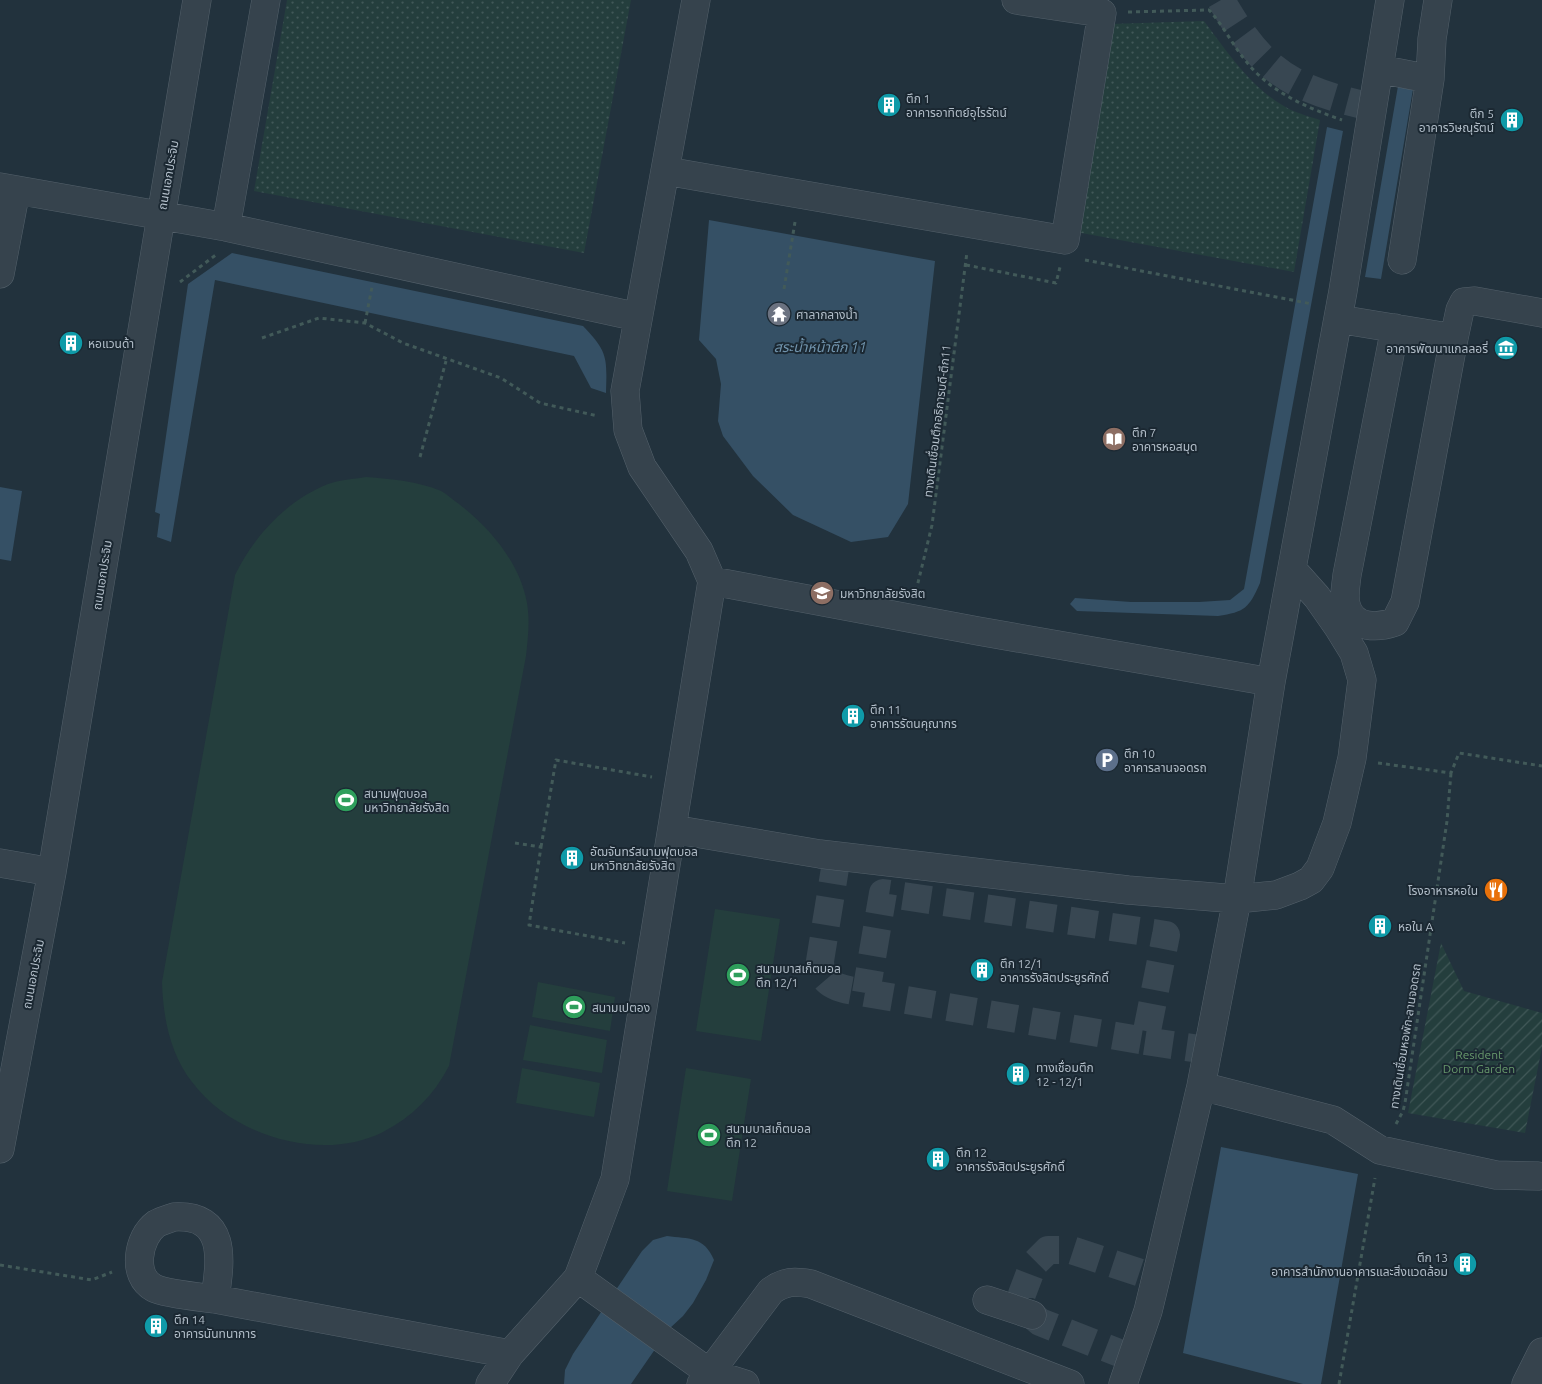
<svg xmlns="http://www.w3.org/2000/svg" width="1542" height="1384" viewBox="0 0 1542 1384" font-family="Ubuntu,'Noto Sans Thai',sans-serif">
<style>
.park{fill:url(#park-dots)}
.garden{fill:url(#garden-furrows)}
.pitch{fill:#243e3d}
.water{fill:#355065}
.lines{fill:none;stroke-linecap:round;stroke-linejoin:round}
.minor-tunnel{stroke:#384752;stroke-width:28;stroke-dasharray:28 14;stroke-linecap:butt}
.minor-casing{stroke:#54616b;stroke-width:29}
.path{stroke:#425a59;stroke-width:3;stroke-dasharray:4 4;stroke-linecap:butt}
.minor{stroke:#36434d;stroke-width:28}
.labels{text-anchor:middle;dominant-baseline:central;stroke-width:4;stroke-linejoin:round;paint-order:stroke}
.poi-label{font-size:12px;fill:#b2bec9;stroke:#1b2832;text-anchor:start}
.street-label{font-size:12px;fill:#b2bec9;stroke:#1b2832}
.park-label{font-size:12px;fill:#689a6c;stroke:#1b2832}
.water-label{font-size:14px;font-style:italic;fill:#7194ad;stroke:#1b2832}
</style>
<defs>
<pattern id="park-dots" width="8" height="8" patternUnits="userSpaceOnUse" patternTransform="scale(1.25)"><rect width="8" height="8" fill="#243e3d"/><path d="M2 2h.1M6 6h.1" fill="none" stroke="#415858" stroke-width="1.8" stroke-linecap="round"/></pattern>
<pattern id="garden-furrows" width="10" height="10" patternUnits="userSpaceOnUse" patternTransform="scale(1.25)"><rect width="10" height="10" fill="#243e3d"/><path d="M-1 1l2-2M0 10L10 0M9 11l2-2" fill="none" stroke="#415858"/></pattern>
</defs>
<rect width="100%" height="100%" fill="#22323d"/>
<path class="park" d="M287 0H631L584 253 254 191Z
M1204 21C1228 53 1254 92 1291 110 1300 114 1311 117 1320 120L1294 272 1076 232 1110 24Z"/>
<path class="garden" d="M1441 943 1464 991 1542 1013V1047L1525 1133 1408 1113Z"/>
<path class="pitch" d="M366 477C392 479 417 481 441 491 447 494 453 500 459 504 490 528 520 563 527 603 530 621 528 638 526 656L449 1066C434 1095 412 1117 383 1132 322 1163 232 1136 192 1082 170 1054 163 1017 162 982L235 575C254 536 286 501 328 484 339 480 354 479 366 477Z
M715 909 780 919 761 1041 696 1031Z
M538 982 615 997 610 1031 532 1017Z
M530 1025 607 1040 602 1073 523 1060Z
M522 1068 600 1083 594 1117 516 1103Z
M686 1068 751 1079 732 1201 667 1191Z"/>
<path class="water" d="M1398 86 1413 89 1381 279 1365 277Z
M1327 127 1343 131 1260 583C1249 608 1245 612 1218 616L1077 611 1070 604 1075 598 1131 602H1199L1230 600 1244 589Z
M709 220 935 261 908 504 888 537 851 542 793 515 753 476 723 436 718 421 721 384 716 359 699 340Z
M232 253 583 326C608 352 607 357 606 393L591 388 574 356 215 280 171 542 157 537 160 514 155 512 188 284Z
M0 487 22 491 11 561 0 559Z
M1221 1147 1358 1174 1321 1384H1303L1183 1353Z
M667 1236C689 1239 704 1236 714 1260L706 1280 693 1303 683 1316 669 1329 631 1384H564L565 1370 573 1354 642 1251 653 1240Z"/>
<g class="lines">
<path class="minor-tunnel" d="M1221 0C1263 73 1292 89 1372 107
M837 856 820 961C821 989 844 989 866 993L1145 1041 1166 935 883 893 866 993
M1145 1041 1207 1050
M1132 1358 1040 1322 1032 1315 1022 1294 1033 1265 1048 1250H1071L1156 1278"/>
<g class="minor-casing">
<path id="minor" d="M1379 69 1430 79 1402 260
M1430 79 1432 39 1438 0
M666 171 1065 240 1102 13 1016 0
M0 187 226 227 638 317
M226 227 266 0
M0 274 16 190
M1338 319 1454 338 1460 310 1464 302 1475 301 1542 313
M1395 328 1347 575C1346 585 1343 598 1347 608 1354 629 1378 628 1395 622L1405 602 1454 338
M712 581 978 631 1271 682
M672 829 820 854 1128 890 1237 899 1276 895 1300 886 1311 880 1320 868 1337 823 1352 758 1362 680 1354 653 1338 627 1317 597 1292 569
M0 863 52 872
M1201 1086 1333 1120 1380 1150 1496 1175 1538 1176
M0 1149 52 872 197 0
M174 1217C229 1214 220 1263 215 1299 200 1297 166 1294 154 1288 131 1276 138 1237 156 1224 161 1221 168 1219 174 1217Z
M578 1278 710 1373 745 1384
M215 1299 510 1354
M987 1300 1032 1315
M490 1384 510 1354 578 1278 615 1179 712 581 699 551 642 467 628 430 625 391 696 0
M701 1384 771 1291C785 1281 794 1281 811 1284L1070 1384
M1123 1384 1148 1311 1156 1278 1201 1086 1237 899 1271 682 1343 291 1390 0
M1526 1384 1542 1352"/>
</g>
<path class="path" d="M1128 12 1209 10C1223 25 1232 44 1245 60 1270 92 1305 107 1342 120
M1085 260 1312 304
M966 265 1056 283 1060 267
M180 282 217 254
M784 289 795 222
M365 323 372 287
M262 338 319 318 365 323 403 343 501 378 540 403 598 416
M420 457 446 361
M916 591 932 525 967 252
M1378 763 1451 773 1459 753 1542 766
M515 843 541 847 529 925 625 943
M541 847 556 760 652 777
M1396 1124 1403 1111 1405 1103 1447 821 1451 773
M0 1265 92 1280 112 1272
M1339 1384 1375 1178"/>
<use href="#minor" class="minor"/>
</g>
<defs>
<g id="building-disc" transform="scale(1.25)"><circle r="9.5" fill="#0f9aa8" stroke="#1b2832"/><path d="M-4-6H4V6H1V3H-1V6H-4ZM-2.5-4.3h1.7v1.8h-1.7ZM.8-4.3h1.7v1.8H.8ZM-2.5-1h1.7V.8h-1.7ZM.8-1h1.7V.8H.8Z" fill="#fff"/></g>
<g id="temple-disc" transform="scale(1.25)"><circle r="9.5" fill="#6b7280" stroke="#1b2832"/><path d="M0-6L5-2H3V0L6.5 2.5H4V6H1.5V3h-3V6H-4V2.5H-6.5L-3 0V-2H-5Z" fill="#fff"/></g>
<g id="museum-disc" transform="scale(1.25)"><circle r="9.5" fill="#0f9aa8" stroke="#1b2832"/><path d="M0-6L6-3V-2H-6V-3ZM-5-1h2V3h-2ZM-1-1h2V3h-2ZM3-1h2V3H3ZM-6 4H6V6H-6Z" fill="#fff"/></g>
<g id="library-disc" transform="scale(1.25)"><circle r="9.5" fill="#8d6e63" stroke="#1b2832"/><path d="M-6-4Q-3-5.5-.7-3.5V5Q-3 3-6 4ZM6-4Q3-5.5 .7-3.5V5Q3 3 6 4Z" fill="#fff"/></g>
<g id="university-disc" transform="scale(1.25)"><circle r="9.5" fill="#8d6e63" stroke="#1b2832"/><path d="M0-5L7-2L0 1L-7-2ZM-4 1L0 2.5L4 1V4Q0 6-4 4Z" fill="#fff"/></g>
<g id="parking-disc" transform="scale(1.25)"><circle r="9.5" fill="#5c6f8a" stroke="#1b2832"/><path d="M-3.5-5.5H1a3.5 3.5 0 0 1 0 7H-1V5.5H-3.5ZM-1-3.4V-.6H.8a1.4 1.4 0 0 0 0-2.8Z" fill="#fff"/></g>
<g id="stadium-disc" transform="scale(1.25)"><circle r="9.5" fill="#2e9e5b" stroke="#1b2832"/><path d="M0-5a6.5 5 0 1 0 0 10a6.5 5 0 1 0 0-10ZM-3.5-1.8h7v3.6h-7Z" fill="#fff"/></g>
<g id="restaurant-disc" transform="scale(1.25)"><circle r="9.5" fill="#e8710a" stroke="#1b2832"/><path d="M-5-6h1v4h1v-4h1v4h1v-4h1v5L-1.5 .5V6h-2V.5L-5-1ZM5-6V6H3V1.5H1.5Q1.5-4 5-6Z" fill="#fff"/></g>
</defs>
<g fill-rule="evenodd">
<use href="#building-disc" x="889" y="105"/>
<use href="#building-disc" x="1512" y="120"/>
<use href="#temple-disc" x="779" y="314"/>
<use href="#building-disc" x="71" y="343"/>
<use href="#museum-disc" x="1506" y="348"/>
<use href="#library-disc" x="1114" y="439"/>
<use href="#university-disc" x="822" y="593"/>
<use href="#building-disc" x="853" y="716"/>
<use href="#parking-disc" x="1107" y="760"/>
<use href="#stadium-disc" x="346" y="800"/>
<use href="#building-disc" x="572" y="858"/>
<use href="#restaurant-disc" x="1496" y="890"/>
<use href="#building-disc" x="1380" y="926"/>
<use href="#building-disc" x="982" y="970"/>
<use href="#stadium-disc" x="738" y="975"/>
<use href="#stadium-disc" x="574" y="1007"/>
<use href="#building-disc" x="1018" y="1074"/>
<use href="#stadium-disc" x="709" y="1135"/>
<use href="#building-disc" x="938" y="1159"/>
<use href="#building-disc" x="1465" y="1264"/>
<use href="#building-disc" x="156" y="1326"/>
</g>
<g class="labels">
<g class="poi-label">
<text x="906" y="98">ตึก 1<tspan x="906" dy="14">อาคารอาทิตย์อุไรรัตน์</tspan></text>
<text x="1494" y="113" text-anchor="end">ตึก 5<tspan x="1494" dy="14">อาคารวิษณุรัตน์</tspan></text>
<text x="796" y="314">ศาลากลางน้ำ</text>
<text x="88" y="343">หอแวนด้า</text>
<text x="1488" y="348" text-anchor="end">อาคารพัฒนาแกลลอรี่</text>
<text x="1132" y="432">ตึก 7<tspan x="1132" dy="14">อาคารหอสมุด</tspan></text>
<text x="840" y="593">มหาวิทยาลัยรังสิต</text>
<text x="870" y="709">ตึก 11<tspan x="870" dy="14">อาคารรัตนคุณากร</tspan></text>
<text x="1124" y="753">ตึก 10<tspan x="1124" dy="14">อาคารลานจอดรถ</tspan></text>
<text x="364" y="793">สนามฟุตบอล<tspan x="364" dy="14">มหาวิทยาลัยรังสิต</tspan></text>
<text x="590" y="851">อัฒจันทร์สนามฟุตบอล<tspan x="590" dy="14">มหาวิทยาลัยรังสิต</tspan></text>
<text x="1478" y="890" text-anchor="end">โรงอาหารหอใน</text>
<text x="1398" y="926">หอใน A</text>
<text x="1000" y="963">ตึก 12/1<tspan x="1000" dy="14">อาคารรังสิตประยูรศักดิ์</tspan></text>
<text x="756" y="968">สนามบาสเก็ตบอล<tspan x="756" dy="14">ตึก 12/1</tspan></text>
<text x="592" y="1007">สนามเปตอง</text>
<text x="1036" y="1067">ทางเชื่อมตึก<tspan x="1036" dy="14">12 - 12/1</tspan></text>
<text x="726" y="1128">สนามบาสเก็ตบอล<tspan x="726" dy="14">ตึก 12</tspan></text>
<text x="956" y="1152">ตึก 12<tspan x="956" dy="14">อาคารรังสิตประยูรศักดิ์</tspan></text>
<text x="1448" y="1257" text-anchor="end">ตึก 13<tspan x="1448" dy="14">อาคารสำนักงานอาคารและสิ่งแวดล้อม</tspan></text>
<text x="174" y="1319">ตึก 14<tspan x="174" dy="14">อาคารนันทนาการ</tspan></text>
</g>
<g class="street-label">
<text transform="translate(168 175) rotate(-80)">ถนนเอกประจิม</text>
<text transform="translate(937 421) rotate(-83)">ทางเดินเชื่อมตึกอธิการบดี-ตึก11</text>
<text transform="translate(102 575) rotate(-81)">ถนนเอกประจิม</text>
<text transform="translate(33 974) rotate(-79)">ถนนเอกประจิม</text>
<text transform="translate(1405 1036) rotate(-81)">ทางเดินเชื่อมหอพัก-ลานจอดรถ</text>
</g>
<g class="park-label">
<text x="1479" y="1054">Resident<tspan x="1479" dy="14">Dorm Garden</tspan></text>
</g>
<g class="water-label">
<text x="820" y="347">สระน้ำหน้าตึก 11</text>
</g>
</g>
</svg>
